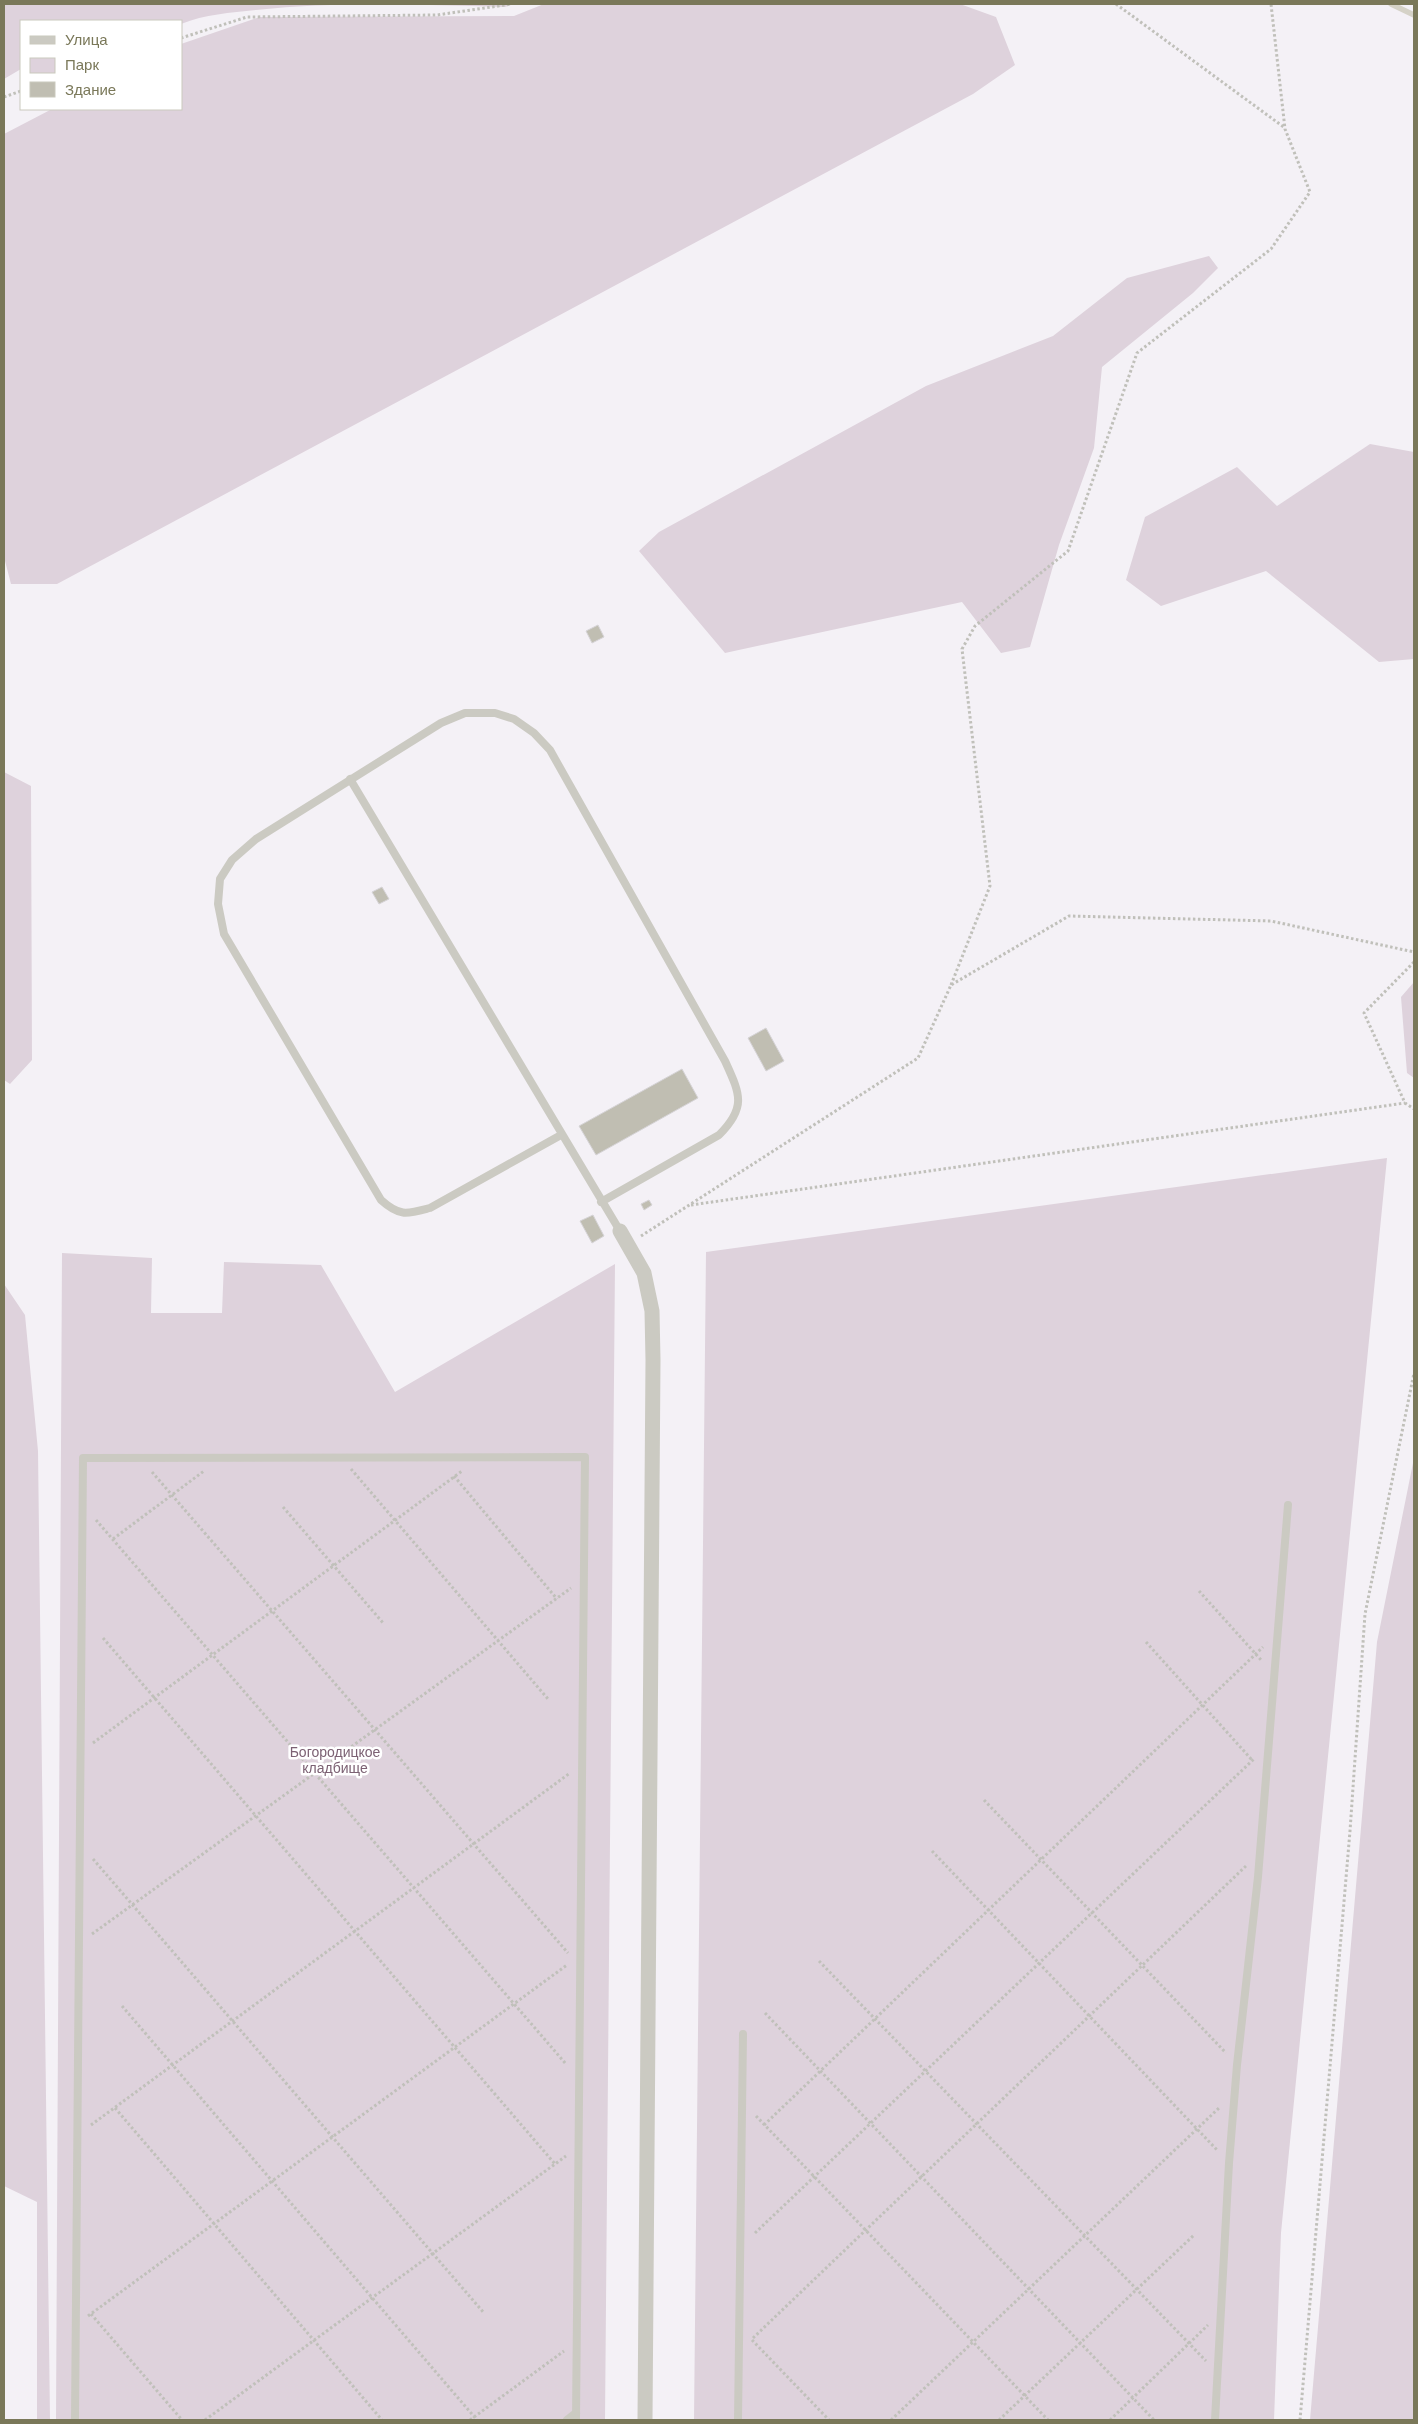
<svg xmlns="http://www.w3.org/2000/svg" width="1418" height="2424" viewBox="0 0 1418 2424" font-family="'Work Sans',sans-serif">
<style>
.green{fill:#ded2dc}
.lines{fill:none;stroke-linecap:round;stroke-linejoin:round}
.stream{stroke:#d5d2c7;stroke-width:5.5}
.building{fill:#c0beb2;stroke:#d6d4d7}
.path{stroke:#c0c0ba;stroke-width:3;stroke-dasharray:2.5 2.5;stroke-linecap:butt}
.service{stroke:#cbcac2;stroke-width:8}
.minor{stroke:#cbcac2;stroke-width:15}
.labels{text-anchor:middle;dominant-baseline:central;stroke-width:5;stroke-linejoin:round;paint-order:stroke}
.park-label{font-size:14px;fill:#7c6173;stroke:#fff}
</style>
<rect width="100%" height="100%" fill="#f4f1f6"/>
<path class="green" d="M4 4H514L505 7C422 5 339 1 256 10 230 13 205 14 181 24V21H21V69L4 79Z
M544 4H960L996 17 1015 65 973 94 57 584H11L4 557V134L52 109H181V44L260 17 514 16Z
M1209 256 1218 268 1193 293 1102 367 1094 448 1059 545 1030 647 1001 653 962 602 725 653 639 551 659 532 926 386 1053 336 1127 278Z
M1370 444 1414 452V659L1379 662 1266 571 1161 606 1126 580 1145 517 1237 467 1277 506Z
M4 772 31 786 32 1060 10 1084 4 1080Z
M1414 982V1078L1407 1073 1401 997Z
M1387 1158 1281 2233 1274 2420H694L706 1252Z
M62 1253 152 1258 151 1313H222L224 1262 321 1265 395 1392 615 1264 605 2420H56Z
M4 1284 25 1315 38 1451 50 2420H37V2202L4 2186Z
M1414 1458V2420H1310L1377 1642Z"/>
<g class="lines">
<path class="stream" d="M1391 4 1414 15"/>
</g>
<path class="building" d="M598 625 604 637 592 643 586 631Z
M382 887 389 899 379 904 372 892Z
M766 1028 784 1061 766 1071 748 1038Z
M682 1069 698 1098 596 1155 579 1126Z
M649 1200 652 1205 644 1210 641 1204Z
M593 1215 604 1236 592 1243 580 1221Z"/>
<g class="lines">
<path class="path" d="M1116 4 1285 128
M181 38 247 17 437 15 512 4
M4 97 21 91
M1414 962 1364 1013 1405 1103 1414 1109
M951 985 990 886 962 649 975 626 1068 551 1137 353 1271 249 1310 192 1285 129 1271 4
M691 1205 1405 1103
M641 1236 918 1058 951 985 1069 916 1271 921 1414 952
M351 1469 548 1699
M152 1472 568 1953
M454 1476 557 1599
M283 1507 384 1624
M96 1520 566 2064
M113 1539 204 1471
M1199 1591 1262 1661
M103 1638 555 2164
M1146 1642 1252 1760
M93 1743 462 1471
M984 1800 1226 2053
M932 1851 1218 2151
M93 1859 484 2313
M92 1934 571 1588
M819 1961 1206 2361
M122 2006 477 2420
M765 2013 1154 2420
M115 2108 382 2420
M756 2116 1048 2420
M91 2125 570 1773
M764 2125 1263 1647
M755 2233 1255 1758
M91 2314 182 2420
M88 2316 567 1965
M753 2338 1247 1865
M752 2340 829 2420
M205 2420 566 2156
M470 2420 564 2351
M891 2420 1220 2107
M999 2420 1194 2235
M1110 2420 1208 2325
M1300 2420 1350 1831 1365 1614 1414 1373"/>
<path class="service" d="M350 779 620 1231
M561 1135 430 1208C407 1214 400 1217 381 1200L224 934 218 904 220 879 232 860 256 839 441 723 465 713H495L514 719 534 733 550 750 725 1061C740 1094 747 1107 719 1135L601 1202
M75 2420 83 1458 585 1457 576 2420
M567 2420 576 2413
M738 2420 743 2034
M1215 2420 1229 2163 1237 2065 1258 1877 1288 1505"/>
<path class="minor" d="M620 1231 644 1273 652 1311 653 1360 645 2420"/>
</g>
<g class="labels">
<g class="park-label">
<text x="335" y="1752">Богородицкое<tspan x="335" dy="16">кладбище</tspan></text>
</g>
</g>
<rect width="1418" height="2424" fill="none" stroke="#7a7859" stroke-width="10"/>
<rect x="20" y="20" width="162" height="90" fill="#ffffff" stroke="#cac9bd"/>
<rect x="30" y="36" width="25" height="8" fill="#cbcac2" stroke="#cac9bd"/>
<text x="65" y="45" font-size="15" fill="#7a7859">Улица</text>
<rect x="30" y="58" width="25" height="15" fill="#ded2dc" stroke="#cac9bd"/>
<text x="65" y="70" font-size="15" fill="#7a7859">Парк</text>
<rect x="30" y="82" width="25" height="15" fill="#c0beb2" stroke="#cac9bd"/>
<text x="65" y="95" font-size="15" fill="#7a7859">Здание</text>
</svg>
